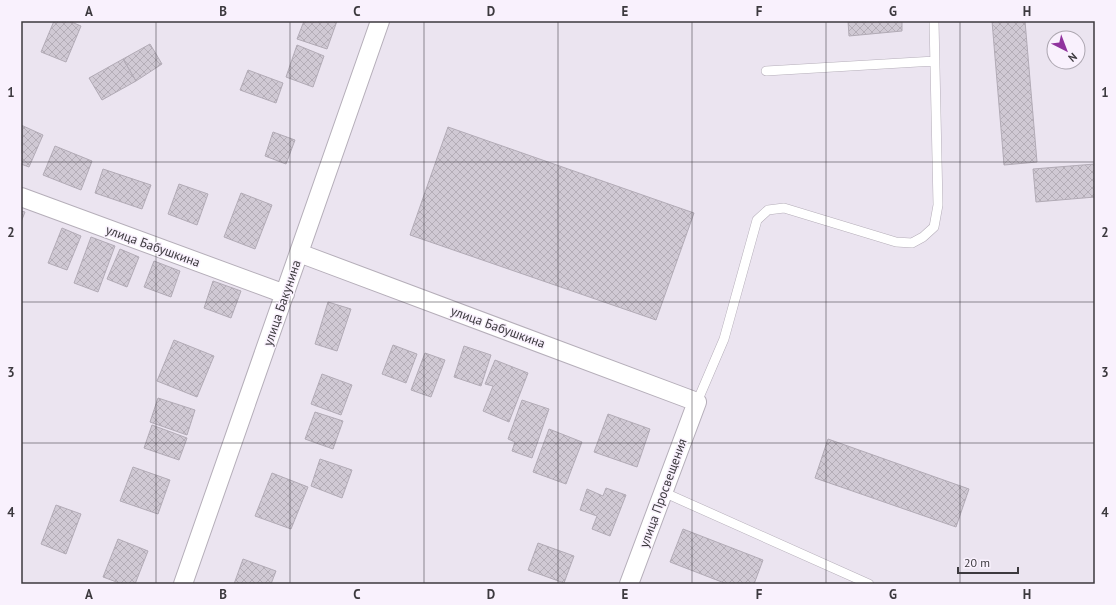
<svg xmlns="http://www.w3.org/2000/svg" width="1116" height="605" viewBox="0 0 1116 605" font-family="'PT Sans',sans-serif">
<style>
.building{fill:url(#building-cross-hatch);stroke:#b2abb6}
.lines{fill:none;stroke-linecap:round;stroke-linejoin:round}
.service-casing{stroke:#b5aeb9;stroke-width:10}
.minor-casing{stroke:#b5aeb9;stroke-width:20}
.service{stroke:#fff;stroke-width:9}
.minor{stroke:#fff;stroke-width:18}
.grid{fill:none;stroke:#3c393e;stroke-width:1;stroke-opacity:0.55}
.labels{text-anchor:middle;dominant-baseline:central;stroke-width:3;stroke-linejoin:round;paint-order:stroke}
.street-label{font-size:13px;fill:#3c393e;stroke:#f9f1fd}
.neatline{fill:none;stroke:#3c393e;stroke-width:1.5}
.grid-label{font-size:13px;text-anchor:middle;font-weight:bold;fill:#3c393e}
</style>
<defs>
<pattern id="building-cross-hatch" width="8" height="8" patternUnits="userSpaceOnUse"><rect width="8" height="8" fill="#d0c9d4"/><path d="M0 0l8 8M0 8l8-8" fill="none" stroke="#b4adb7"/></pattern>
</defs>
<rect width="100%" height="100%" fill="#ebe4f0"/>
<path class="building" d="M54 21H69L81 26 66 62 41 52Z
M304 21H337L327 49 297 39Z
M848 21H902V31L849 36Z
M992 21H1025L1037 162 1004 165Z
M150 44 162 64 136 81 123 59Z
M297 45 324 56 313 87 286 77Z
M123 59 136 81 102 100 89 78Z
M248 70 283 83 276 103 240 90Z
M21 125 43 135 29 167 21 164Z
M448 127 694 213 656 320 410 235Z
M273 132 295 140 286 164 265 156Z
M55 146 92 161 81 190 43 175Z
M1095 164V197L1036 202 1033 169Z
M103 169 151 185 142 209 95 193Z
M179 184 208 194 197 225 168 214Z
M241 193 272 205 255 249 224 237Z
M21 211 25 212 21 222Z
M62 228 81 236 67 270 48 263Z
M91 237 115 246 98 292 74 283Z
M120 249 139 257 127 287 107 279Z
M154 261 180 271 171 297 144 287Z
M213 281 241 291 231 318 204 308Z
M328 302 351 309 337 351 315 344Z
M174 340 214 356 197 397 157 381Z
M393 345 417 354 406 383 382 374Z
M464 346 491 355 481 386 454 377Z
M425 353 445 360 431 397 411 390Z
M495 360 528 373 509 422 483 411 493 386 485 384Z
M322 374 352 385 341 415 311 404Z
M158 398 195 410 187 435 150 422Z
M522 400 549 409 532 458 512 451 515 442 508 439Z
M315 412 343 421 333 449 305 439Z
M608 414 650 429 637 467 594 452Z
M152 425 187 438 179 460 144 448Z
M549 429 582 442 566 484 533 472Z
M828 439 969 489 956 527 815 478Z
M320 459 352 470 342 498 311 486Z
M133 467 170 480 158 514 120 501Z
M272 473 308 487 291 529 255 516Z
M606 488 626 495 610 536 592 529 597 516 580 510 587 489 603 496Z
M56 505 81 514 66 554 41 544Z
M683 529 763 560 754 584H727L670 562Z
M118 539 148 551 135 584H122L103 577Z
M538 543 574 556 564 583 528 570Z
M243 559 276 571 271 584H234Z"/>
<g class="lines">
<g class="service-casing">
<path id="service" d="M766 71 935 61
M697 402 724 339 757 220 768 210 784 208 896 242 912 243 923 237 934 227 938 205 934 21
M663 492 869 584"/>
</g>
<g class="minor-casing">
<path id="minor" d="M21 197 285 294
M299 253 697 402 629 584
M183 584 380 21"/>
</g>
<use href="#service" class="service"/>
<use href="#minor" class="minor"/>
</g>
<path class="grid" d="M156 21V584M290 21V584M424 21V584M558 21V584M692 21V584M826 21V584M960 21V584M21 162H1095M21 302H1095M21 443H1095"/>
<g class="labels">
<g class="street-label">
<text transform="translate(153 246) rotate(20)">улица Бабушкина</text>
<text transform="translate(282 303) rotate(-71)">улица Бакунина</text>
<text transform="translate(498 327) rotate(20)">улица Бабушкина</text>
<text transform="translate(663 493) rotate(-70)">улица Просвещения</text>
</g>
</g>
<rect width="1116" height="605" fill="none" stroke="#f9f1fd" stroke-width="44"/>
<g transform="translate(1066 50) rotate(138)"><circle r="19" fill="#f9f1fd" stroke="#ada7b1"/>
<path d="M0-3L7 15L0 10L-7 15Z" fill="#90339e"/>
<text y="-6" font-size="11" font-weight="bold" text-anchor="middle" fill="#3c393e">N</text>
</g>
<path d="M958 567v6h60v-6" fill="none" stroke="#3c393e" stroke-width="2"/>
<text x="964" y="567" font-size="12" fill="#3c393e" stroke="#f9f1fd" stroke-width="3" paint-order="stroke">20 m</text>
<rect x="22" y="22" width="1072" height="561" class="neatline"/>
<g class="grid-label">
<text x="89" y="16">A</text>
<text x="223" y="16">B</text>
<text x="357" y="16">C</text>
<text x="491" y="16">D</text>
<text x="625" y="16">E</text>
<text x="759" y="16">F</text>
<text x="893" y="16">G</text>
<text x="1027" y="16">H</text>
<text x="11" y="97">1</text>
<text x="1105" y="97">1</text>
<text x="11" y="237">2</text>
<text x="1105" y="237">2</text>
<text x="11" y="377">3</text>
<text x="1105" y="377">3</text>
<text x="11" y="517">4</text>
<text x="1105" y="517">4</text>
<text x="89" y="599">A</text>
<text x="223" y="599">B</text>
<text x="357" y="599">C</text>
<text x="491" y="599">D</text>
<text x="625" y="599">E</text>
<text x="759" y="599">F</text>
<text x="893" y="599">G</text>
<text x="1027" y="599">H</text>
</g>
</svg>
